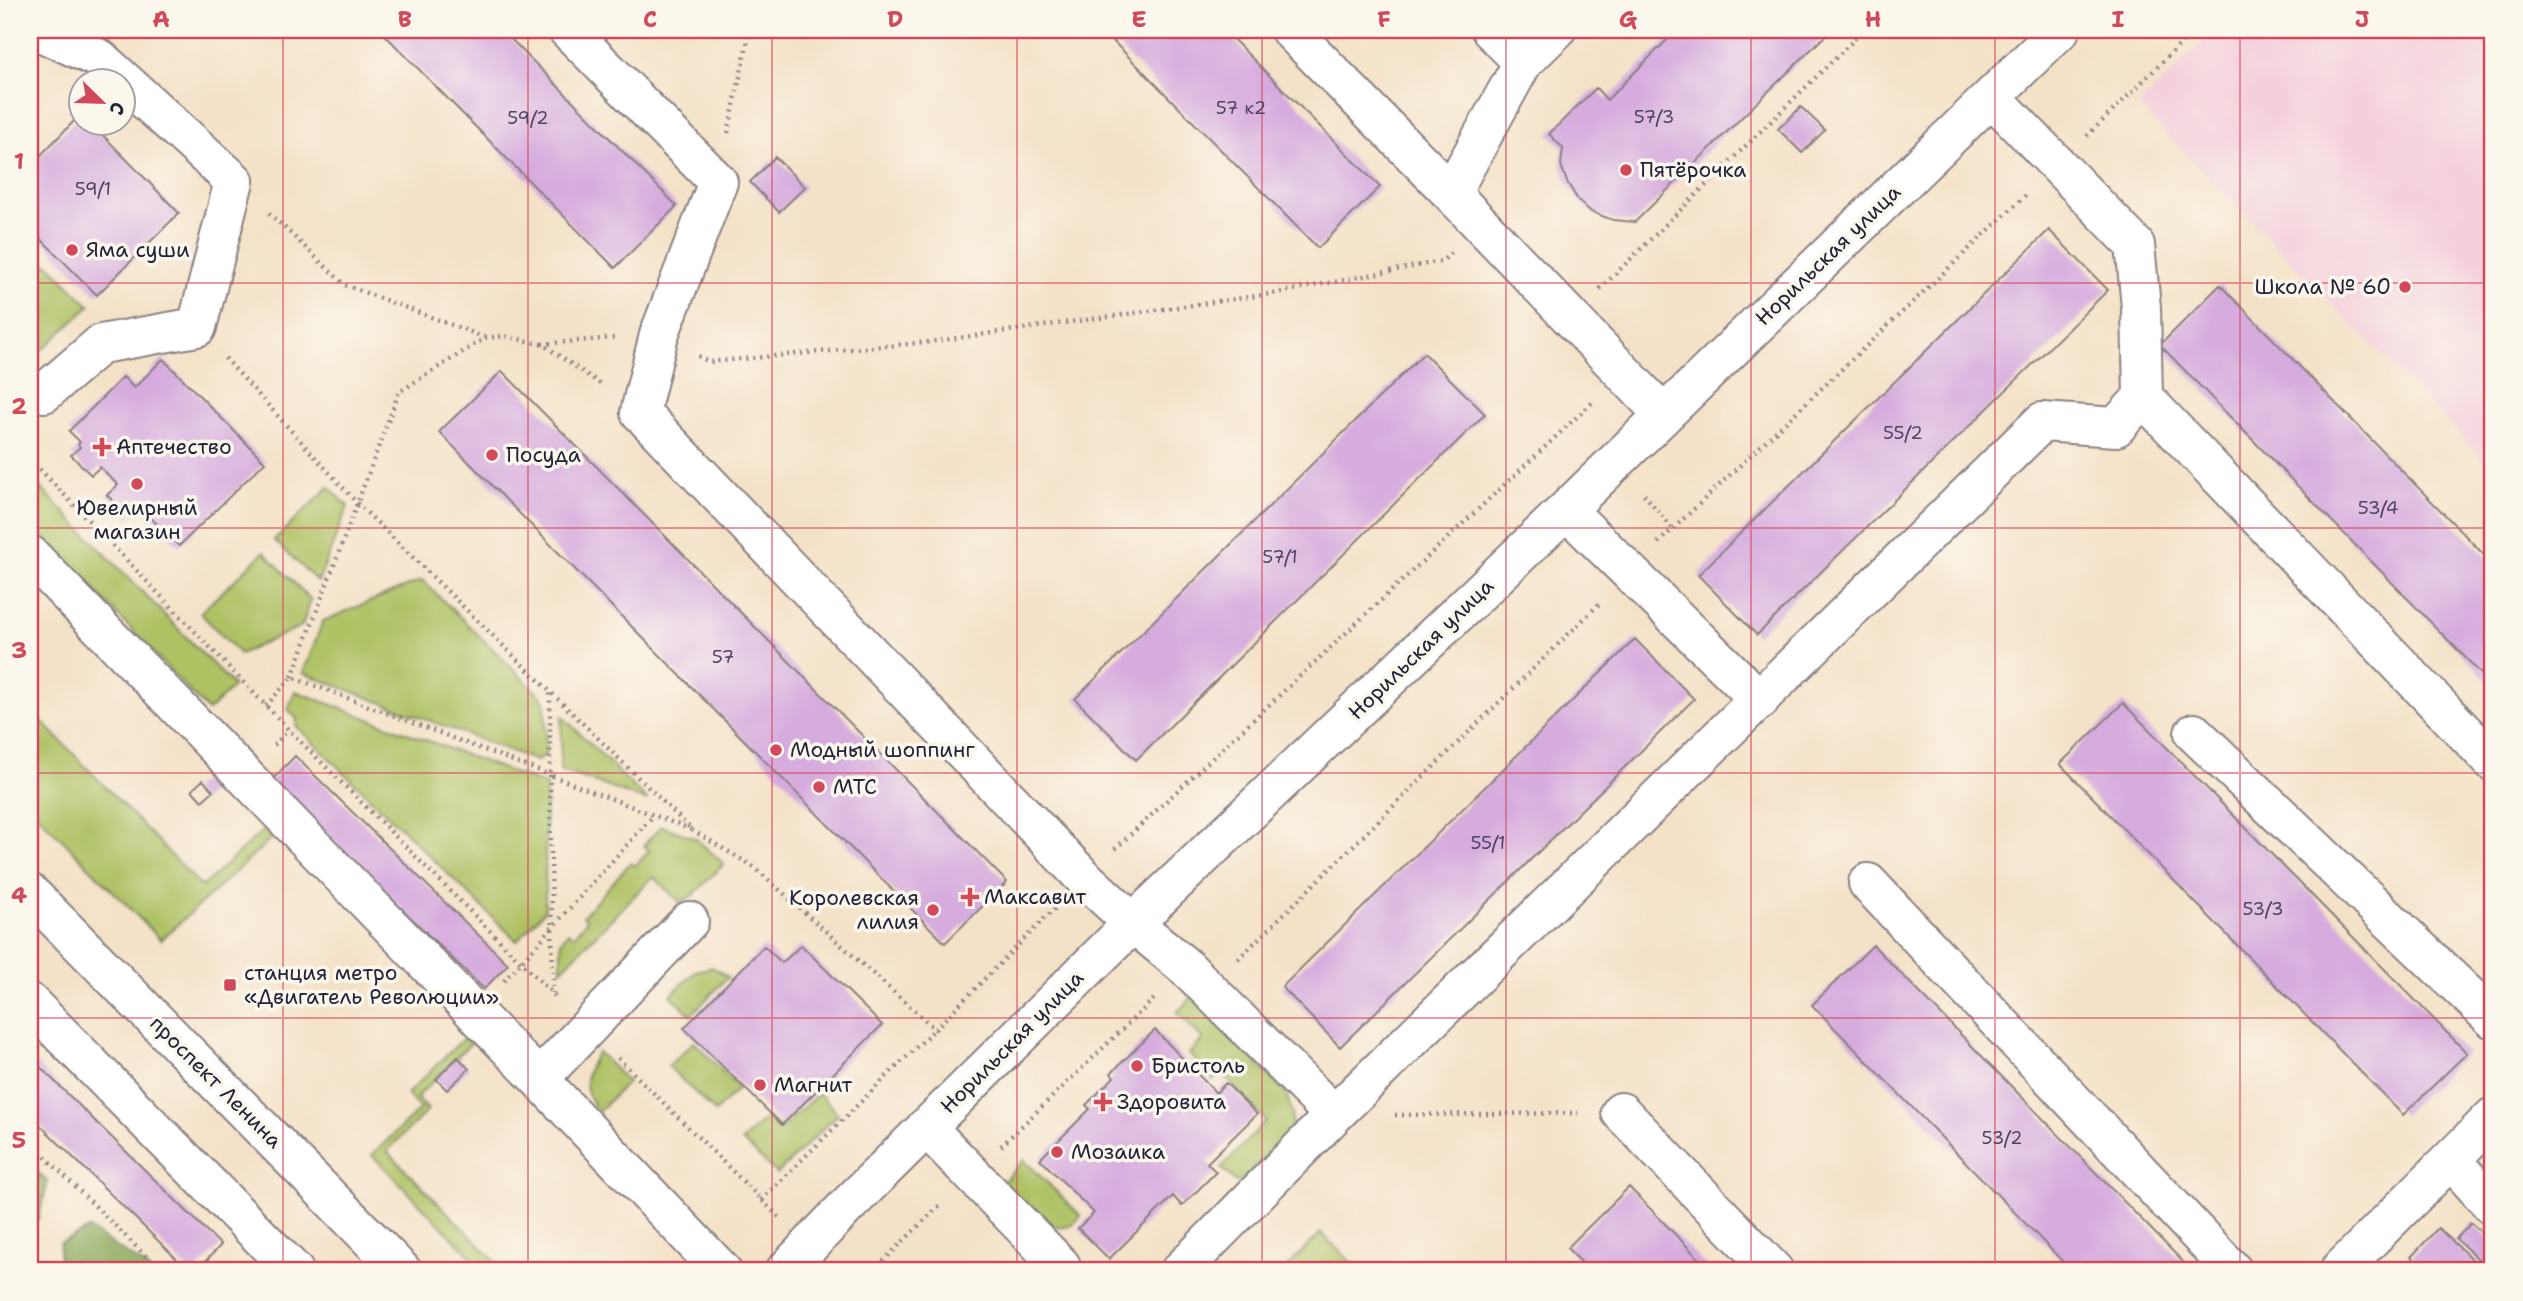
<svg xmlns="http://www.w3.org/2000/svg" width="2523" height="1301" viewBox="0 0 2523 1301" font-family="'Shantell Sans',sans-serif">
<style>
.built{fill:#f4cfdc}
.green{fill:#aec164;stroke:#687250;stroke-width:2}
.forest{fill:#8aa75a;stroke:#56644a;stroke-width:2}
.building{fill:#d6abde}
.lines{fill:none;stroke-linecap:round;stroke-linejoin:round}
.minor-casing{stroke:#8b8282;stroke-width:42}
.major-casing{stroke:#8b8282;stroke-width:42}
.path{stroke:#8b8282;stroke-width:4.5;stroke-dasharray:2 5;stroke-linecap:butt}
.minor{stroke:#fff;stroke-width:38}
.major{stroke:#fff;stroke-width:38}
.grid{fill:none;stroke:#d1495b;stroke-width:2;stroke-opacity:0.55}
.poi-dot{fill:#d1495b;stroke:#fbf7ec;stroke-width:2.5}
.labels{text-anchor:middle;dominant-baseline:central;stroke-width:7;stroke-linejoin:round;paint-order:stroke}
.number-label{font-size:18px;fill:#4f4464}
.poi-label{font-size:21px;fill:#22223b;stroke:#fbf7ec;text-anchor:start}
.street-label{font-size:21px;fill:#22223b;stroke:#fbf7ec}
.neatline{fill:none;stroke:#d1495b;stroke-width:2.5}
.grid-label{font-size:23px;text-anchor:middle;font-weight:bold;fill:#d1495b}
</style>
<rect width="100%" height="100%" fill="#fbf7ec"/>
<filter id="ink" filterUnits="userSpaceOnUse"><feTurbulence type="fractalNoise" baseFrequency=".0143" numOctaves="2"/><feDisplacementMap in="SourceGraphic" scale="14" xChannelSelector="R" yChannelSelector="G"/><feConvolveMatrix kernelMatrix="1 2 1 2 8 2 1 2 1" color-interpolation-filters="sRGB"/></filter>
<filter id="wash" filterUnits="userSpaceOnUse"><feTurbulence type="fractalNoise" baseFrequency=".00686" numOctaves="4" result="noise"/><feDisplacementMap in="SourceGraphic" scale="28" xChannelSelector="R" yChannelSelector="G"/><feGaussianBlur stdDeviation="1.57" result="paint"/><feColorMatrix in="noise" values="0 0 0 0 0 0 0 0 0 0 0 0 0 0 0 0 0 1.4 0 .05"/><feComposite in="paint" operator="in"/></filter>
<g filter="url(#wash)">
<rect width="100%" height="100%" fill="#f4e2c8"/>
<path class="built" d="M2216 30H2493V469L2138 105Z"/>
<path class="green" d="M47 263 90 306 30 361V280Z
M30 477 234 686 208 711 30 522Z
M329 487 348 506 318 582 274 540Z
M264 552 311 600 302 626 240 654 200 613Z
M422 580 545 700 546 754 537 761 303 673 323 621Z
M295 691 546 785 545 910 517 941 296 726 297 719 288 709Z
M30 709 202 887 263 830 272 838 161 940 30 807Z
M562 716 648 801 560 770Z
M661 826 695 838 724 864 692 896 680 902 653 877 561 970V941L568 932 574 936 587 920 583 916 630 863 635 866 649 851 644 845Z
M712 967 728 977 691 1015 671 995 696 971Z
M1192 997 1286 1093C1291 1107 1294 1118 1290 1132L1238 1183 1221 1168 1266 1121 1223 1074 1213 1080 1189 1054 1203 1039 1177 1012Z
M465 1037 471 1043 417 1097 428 1110 387 1151 505 1271H485L372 1155 420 1109 407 1094Z
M694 1042 739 1088 715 1112 668 1066Z
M598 1052 628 1082 598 1112C581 1089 583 1074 598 1052Z
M819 1093 838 1114 777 1174 742 1141 767 1117 781 1129Z
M1024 1160 1081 1216C1053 1249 1021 1203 1002 1183Z
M1321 1233 1360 1271H1283Z"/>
<path class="forest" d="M30 1166 48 1182 38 1220 30 1222Z
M89 1229 148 1268 149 1271H58L60 1243Z"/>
<g id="blocks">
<path class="building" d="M380 30H502L677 206 615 268Z
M1102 30H1224L1380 187 1318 248Z
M1677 30H1831L1635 222 1613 220 1591 212 1578 200 1567 182 1561 165 1563 148 1549 134 1596 88 1607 100Z
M1801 107 1825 130 1802 153 1778 129Z
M80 115V122H90L179 213 97 295 30 228V166Z
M775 157 805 187 779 212 750 182Z
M2049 230 2108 290 1757 635 1698 575Z
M2220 285 2493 564V686L2160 345Z
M1424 353 1485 414 1136 760 1075 699Z
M163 359 265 462 179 546 140 507 129 518 107 495 118 485 100 467 91 475 71 455 80 447 78 444 80 442 69 431 123 377 134 388Z
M502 371 1007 882 945 943 439 432Z
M1635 639 1694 699 1340 1047 1282 987Z
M2123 703 2467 1053 2403 1115 2060 764Z
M295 756 508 964 484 989 271 781Z
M203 780 213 791 202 801 192 790Z
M801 945 882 1025 782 1125 684 1028 764 946 782 963Z
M1873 945 2192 1271H2072L1812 1005Z
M1155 1030 1216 1093 1226 1083 1257 1114 1207 1163 1216 1172 1182 1206 1173 1196 1109 1259 1078 1228 1094 1213 1040 1159 1090 1109 1086 1105 1114 1077 1111 1073Z
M30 1057 221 1245 196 1271H189L30 1115Z
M458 1057 469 1069 447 1090 436 1079Z
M1629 1187 1711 1271H1590L1567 1248Z
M2471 1223 2493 1243V1256L2485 1265 2456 1239Z
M2438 1228 2485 1271H2426L2411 1257Z"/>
</g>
</g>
<g filter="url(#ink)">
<use href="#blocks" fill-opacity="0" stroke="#8b8282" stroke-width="2"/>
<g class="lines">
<g class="minor-casing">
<path id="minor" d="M36 30 100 59 234 181 197 327 101 344 44 393
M568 30 718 182 659 335 640 412 1084 878 1133 923 1187 968 1334 1115
M1290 30 1451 193 1663 414
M1523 62 1556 30
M1451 193 1523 62 1491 30
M2143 397 2493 762
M1566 510 1760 700
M30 555 539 1079 722 1271
M2194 733 2493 1019
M1868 883 2233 1271
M539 1079 689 921
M1621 1112 1774 1271
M926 1127 1061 1266
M2451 1160 2493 1206
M785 1271 844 1209 1133 923 1566 510 2060 30
M1180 1271 1334 1115 2042 422 2116 427 2143 397 2141 307 2135 245 1992 97
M2339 1271 2493 1117"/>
</g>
<g class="major-casing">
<path id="major" d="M30 893 402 1271
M30 1003 294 1271"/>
</g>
<path class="path" d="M728 133 750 30
M2087 136 2195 30
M269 213 345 285 484 337
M1600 289 1864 30
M542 344 614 338
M698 356 709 362 929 342 1277 293 1442 261 1451 253
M225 358 357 503 692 830 550 775V692
M30 459 289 730 557 998
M1644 494 1672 528
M1658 543 2028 193
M292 677 399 392 485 338 504 336 542 344 602 385
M266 706 292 677 550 775 553 993
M274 745 289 730
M692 830 754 867 935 1029 1056 907
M1115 849 1594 401
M1238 959 1601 602
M504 981 653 816
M618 1058 779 1217
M1395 1115 1578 1113
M30 1142 161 1271
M1001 1146 1156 997
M761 1200 935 1029
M207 1259 220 1271
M873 1271 942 1203"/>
<use href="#minor" class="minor"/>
<use href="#major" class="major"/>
</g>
</g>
<path class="grid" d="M283 30V1271M528 30V1271M772 30V1271M1017 30V1271M1262 30V1271M1506 30V1271M1751 30V1271M1995 30V1271M2240 30V1271M30 283H2493M30 528H2493M30 773H2493M30 1018H2493"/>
<g class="poi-dot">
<circle cx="1626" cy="170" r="7"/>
<circle cx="72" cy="250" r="7"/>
<circle cx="2405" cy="287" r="7"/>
<path d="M98.5 436.5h7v7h7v7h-7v7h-7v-7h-7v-7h7z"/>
<circle cx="492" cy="455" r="7"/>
<circle cx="137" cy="484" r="7"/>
<circle cx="776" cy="750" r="7"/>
<circle cx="819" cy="787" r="7"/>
<path d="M966.5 886.5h7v7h7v7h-7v7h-7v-7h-7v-7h7z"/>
<circle cx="933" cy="910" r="7"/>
<rect x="223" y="978" width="14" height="14" rx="3.5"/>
<circle cx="1137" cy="1066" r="7"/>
<circle cx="760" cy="1085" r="7"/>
<path d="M1099.5 1091.5h7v7h7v7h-7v7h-7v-7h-7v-7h7z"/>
<circle cx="1057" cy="1152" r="7"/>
</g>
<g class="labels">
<g class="number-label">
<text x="1241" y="108">57 к2</text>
<text x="1654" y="117">57/3</text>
<text x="528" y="118">59/2</text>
<text x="93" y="189">59/1</text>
<text x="1903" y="433">55/2</text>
<text x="2378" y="508">53/4</text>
<text x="1280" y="557">57/1</text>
<text x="723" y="657">57</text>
<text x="1488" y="843">55/1</text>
<text x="2263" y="909">53/3</text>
<text x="2002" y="1138">53/2</text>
</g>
<g class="poi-label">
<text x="1640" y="170">Пятёрочка</text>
<text x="86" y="250">Яма суши</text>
<text x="2391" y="287" text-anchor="end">Школа № 60</text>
<text x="116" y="447">Аптечество</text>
<text x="506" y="455">Посуда</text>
<text x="137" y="508" text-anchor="middle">Ювелирный<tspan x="137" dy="24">магазин</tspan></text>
<text x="790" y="750">Модный шоппинг</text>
<text x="833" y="787">МТС</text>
<text x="984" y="897">Максавит</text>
<text x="919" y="898" text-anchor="end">Королевская<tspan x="919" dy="24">лилия</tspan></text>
<text x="244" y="973">станция метро<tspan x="244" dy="24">«Двигатель Революции»</tspan></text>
<text x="1151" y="1066">Бристоль</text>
<text x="774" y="1085">Магнит</text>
<text x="1117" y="1102">Здоровита</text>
<text x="1071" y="1152">Мозаика</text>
</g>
<g class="street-label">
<text transform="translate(1828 255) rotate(-44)">Норильская улица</text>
<text transform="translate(1421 649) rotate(-44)">Норильская улица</text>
<text transform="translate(1012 1042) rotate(-45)">Норильская улица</text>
<text transform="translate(216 1082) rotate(45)">проспект Ленина</text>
</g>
</g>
<rect width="2523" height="1301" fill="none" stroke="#fbf7ec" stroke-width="77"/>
<g transform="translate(102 102) rotate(113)"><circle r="33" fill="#fbf7ec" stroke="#a4a2a5" stroke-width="2"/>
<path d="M0-5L12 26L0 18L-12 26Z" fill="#d1495b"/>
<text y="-10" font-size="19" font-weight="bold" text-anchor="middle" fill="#22223b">С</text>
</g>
<rect x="38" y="38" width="2446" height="1224" class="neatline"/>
<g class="grid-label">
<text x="161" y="27">A</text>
<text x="405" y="27">B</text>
<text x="650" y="27">C</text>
<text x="895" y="27">D</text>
<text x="1139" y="27">E</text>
<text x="1384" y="27">F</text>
<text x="1628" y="27">G</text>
<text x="1873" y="27">H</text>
<text x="2118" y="27">I</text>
<text x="2362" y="27">J</text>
<text x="19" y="169">1</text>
<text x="19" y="414">2</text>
<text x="19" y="658">3</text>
<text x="19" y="903">4</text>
<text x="19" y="1148">5</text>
</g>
</svg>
